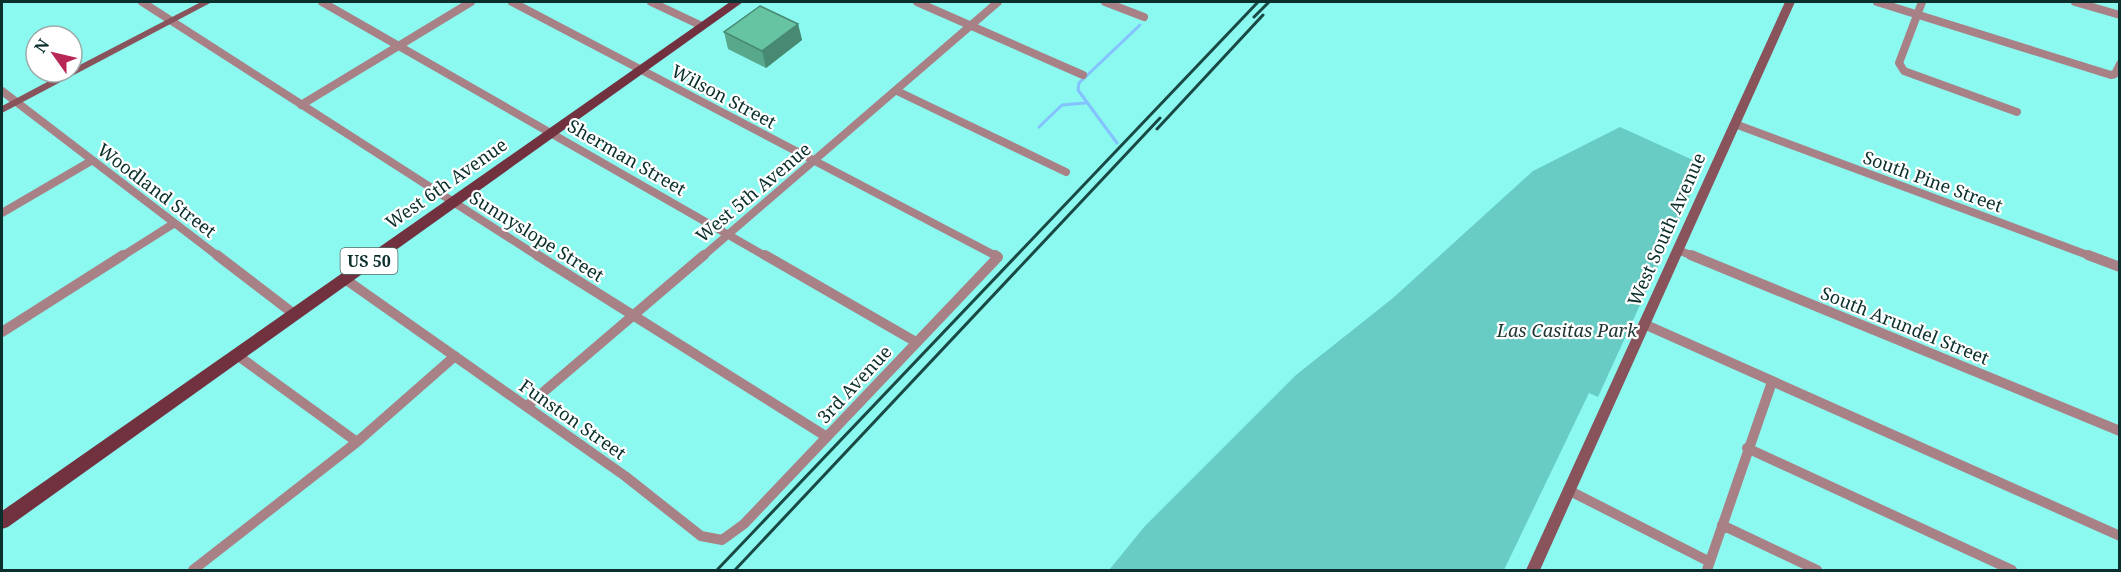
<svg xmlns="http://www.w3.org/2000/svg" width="2121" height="572" viewBox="0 0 2121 572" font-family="'Noto Serif',serif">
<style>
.green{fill:#69ccc4}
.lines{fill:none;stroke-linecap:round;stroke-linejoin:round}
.stream{stroke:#83c2ff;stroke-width:3}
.street-far1{stroke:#a88187;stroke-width:8}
.street{stroke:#a88187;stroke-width:10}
.secondary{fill:#89535c;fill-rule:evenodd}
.primary{fill:#71313f;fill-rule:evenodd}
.rail{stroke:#1a4844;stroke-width:3}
.wall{fill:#58a98c}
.shaded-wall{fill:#478972}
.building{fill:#66c4a3;stroke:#478972;stroke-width:1.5}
.labels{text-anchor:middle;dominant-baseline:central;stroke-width:4.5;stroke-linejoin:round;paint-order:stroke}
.shield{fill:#fff;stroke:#546d6b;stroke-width:1.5}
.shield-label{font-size:16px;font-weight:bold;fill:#0a2f2c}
.street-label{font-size:18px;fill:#0a2f2c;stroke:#fff}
.park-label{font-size:18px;font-style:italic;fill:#1e3432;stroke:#fff}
</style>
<rect width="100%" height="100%" fill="#8bf9ef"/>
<path class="green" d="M1620 127 1704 165 1598 397 1589 393 1504 570H1109L1145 526 1296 375 1393 298 1533 171Z"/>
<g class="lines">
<path class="stream" d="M1039 127 1062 105 1085 103
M1117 143 1078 90 1079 83 1140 25"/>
<path class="street-far1" d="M142 2 539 257
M322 2 767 257
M512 2 998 257
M651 2 702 26
M917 2 1083 75
M1105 2 1144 17
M1877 2 2111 75 2115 74 2120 64
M1922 2 1899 63 1904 71 2017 112
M2075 2 2120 15
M2 91 219 257
M897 91 1066 172
M301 105 471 2
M1735 124 2093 257
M2 213 91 161
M1678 250 1695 257
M121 257 173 224
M702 257 998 2"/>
<path class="street" d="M217 255 294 314
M537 255 827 437
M765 255 916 342
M1691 255 2120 431
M2088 255 2120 267
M345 279 625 476 701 536 722 540 744 524 998 257 995 255
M1644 324 2120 536
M2 332 123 255
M237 355 357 442
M527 406 704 255
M1747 448 2012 570
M1568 490 1710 562
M1722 525 1817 570
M193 570 357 442 455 356
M1707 570 1772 382"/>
<path class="secondary" d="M201 2H212L2 113V106L66 72H72V69Z
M1785 2H1795L1540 570H1526Z"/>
<path class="primary" d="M730 2H743L8 527 2 529V511Z"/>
<path class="rail" d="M1254 17 1269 2
M1157 129 1263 15
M717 570 1258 2
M735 570 1160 118"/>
</g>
<path class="wall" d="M798 24 802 40 766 68 728 49 724 32Z"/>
<path class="shaded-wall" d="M798 24 802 40 766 68 762 51Z"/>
<path class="building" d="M760 6 798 24 762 51 724 32Z"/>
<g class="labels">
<rect class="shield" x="340.5" y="248" width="57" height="26" rx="4.5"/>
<g class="shield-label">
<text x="369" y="261">US 50</text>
</g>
<g class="street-label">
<text transform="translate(724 96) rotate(28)">Wilson Street</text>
<text transform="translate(627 157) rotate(30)">Sherman Street</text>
<text transform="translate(1933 181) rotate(20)">South Pine Street</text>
<text transform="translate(446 183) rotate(-35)">West 6th Avenue</text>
<text transform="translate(157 190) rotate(37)">Woodland Street</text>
<text transform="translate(753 192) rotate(-40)">West 5th Avenue</text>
<text transform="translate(1666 229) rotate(-66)">West South Avenue</text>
<text transform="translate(537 236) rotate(32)">Sunnyslope Street</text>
<text transform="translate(1905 325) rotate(22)">South Arundel Street</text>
<text transform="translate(854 384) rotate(-47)">3rd Avenue</text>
<text transform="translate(573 419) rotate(35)">Funston Street</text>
</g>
<g class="park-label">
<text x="1567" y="330">Las Casitas Park</text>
</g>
</g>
<rect width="2121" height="572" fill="none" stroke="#0a2f2c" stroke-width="6"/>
<g transform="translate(54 54) rotate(304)"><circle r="28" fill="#ffffff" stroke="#9dacab" stroke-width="1.5"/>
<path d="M0-4.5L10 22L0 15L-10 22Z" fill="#b82854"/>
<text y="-9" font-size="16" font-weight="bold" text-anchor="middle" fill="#0a2f2c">N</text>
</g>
</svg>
